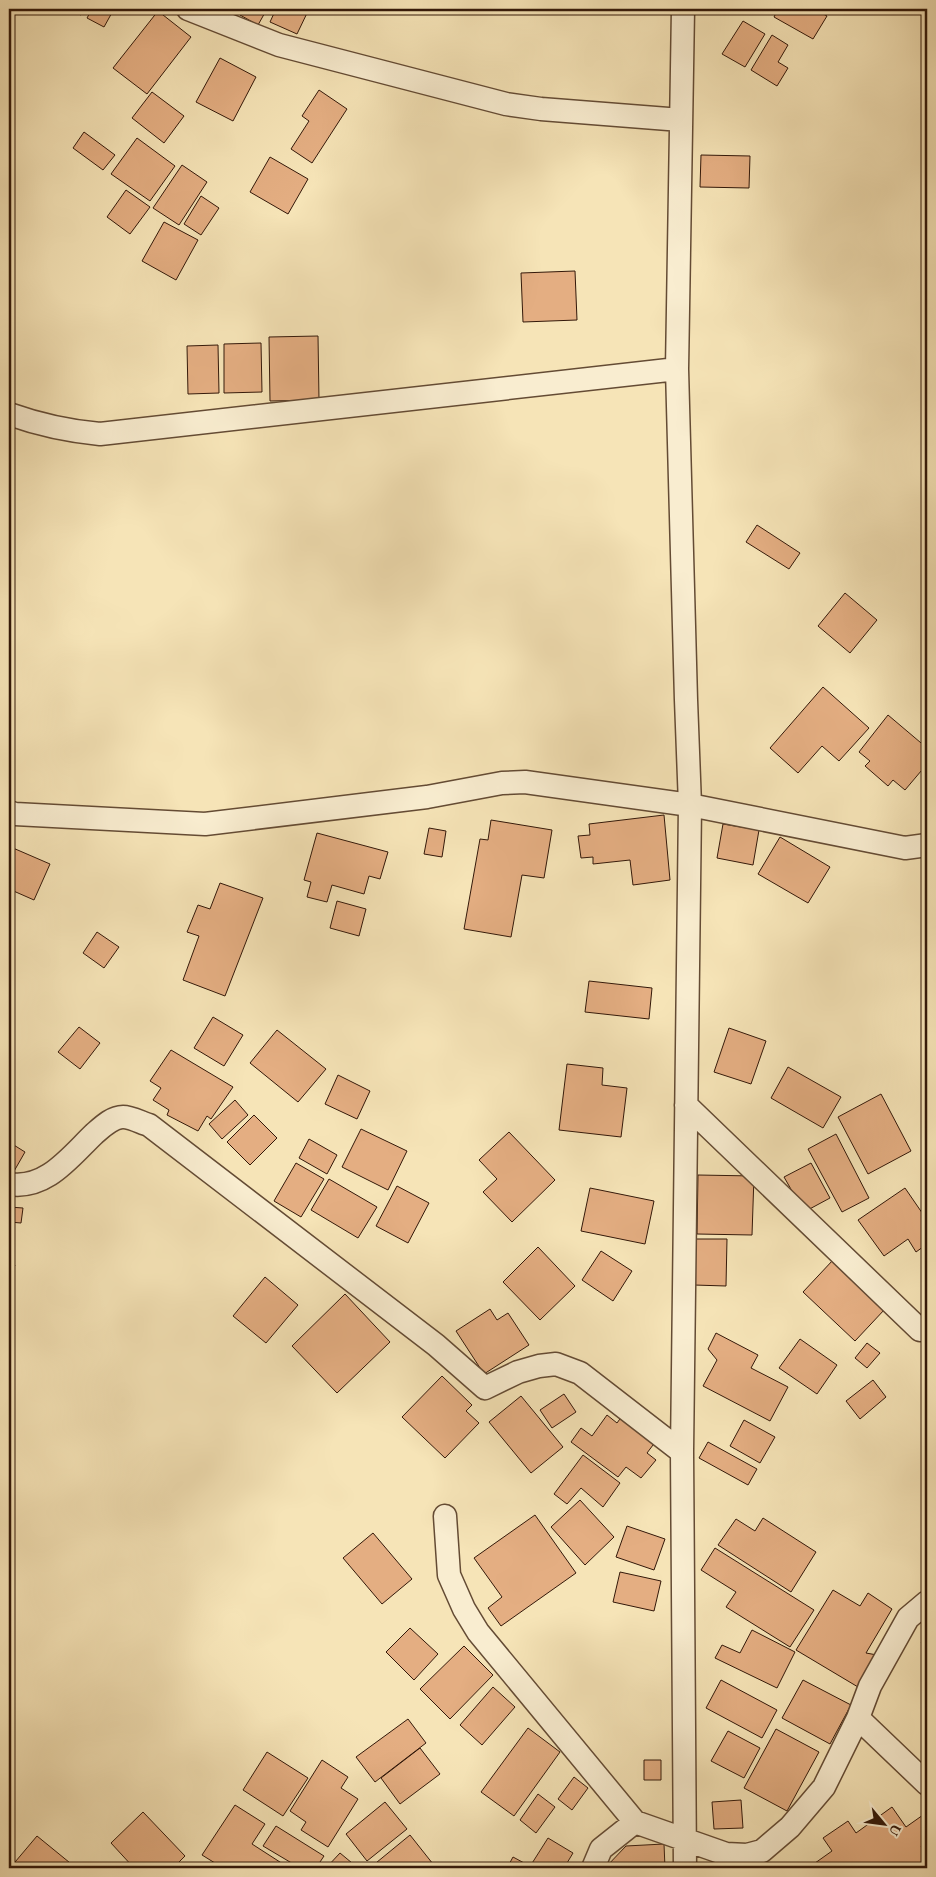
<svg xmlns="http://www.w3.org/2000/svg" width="936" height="1877" viewBox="0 0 936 1877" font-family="'EB Garamond',serif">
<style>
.building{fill:#e4ae82;stroke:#331809}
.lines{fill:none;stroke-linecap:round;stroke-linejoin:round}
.street-casing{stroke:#644b34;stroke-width:25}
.street{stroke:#f9edd0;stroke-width:22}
</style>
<rect width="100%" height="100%" fill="#f6e4b7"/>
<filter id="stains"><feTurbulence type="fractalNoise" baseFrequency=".004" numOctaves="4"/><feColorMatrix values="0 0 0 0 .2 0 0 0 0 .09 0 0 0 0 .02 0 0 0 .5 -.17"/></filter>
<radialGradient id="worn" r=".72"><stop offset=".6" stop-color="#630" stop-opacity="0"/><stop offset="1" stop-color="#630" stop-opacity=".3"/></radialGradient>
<path class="building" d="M69 9H84L81 15Z
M92 9H114L104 27 87 18Z
M244 9H267L258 25 240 15Z
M276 9H309L297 34 270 22Z
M778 9H814L827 16 813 39 774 17Z
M158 11 191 37 147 94 113 68Z
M743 21 765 34 745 67 722 54Z
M772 35 788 45 778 62 788 68 777 86 751 70Z
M220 58 256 77 233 121 196 102Z
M319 90 347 109 312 163 291 149 309 121 302 116Z
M152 92 184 116 164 143 132 118Z
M84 132 115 155 103 170 73 148Z
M137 138 175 166 150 201 111 174Z
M701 155 750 156 749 188 700 187Z
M270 157 308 179 288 214 250 192Z
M182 165 207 182 179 225 153 208Z
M126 190 150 207 130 234 107 217Z
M201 196 219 208 201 235 184 224Z
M164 222 198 240 176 280 142 261Z
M575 271 577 320 523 322 521 273Z
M318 336 319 400 270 401 269 337Z
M261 343 262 392 224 393V344Z
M218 345 219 393 188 394 187 346Z
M757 525 800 553 789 569 746 542Z
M845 593 877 620 850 653 818 626Z
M823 687 869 728 839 761 822 746 798 773 770 748Z
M888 715 927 748V764L905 790 893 780 888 786 865 766 870 761 859 752Z
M664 815 670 880 633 885 630 860 593 864V857L581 858 578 836 590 835 589 824Z
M491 820 552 830 544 878 522 875 511 937 464 929 480 839 488 840Z
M723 824 759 830 753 865 717 858Z
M429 828 446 831 442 857 424 854Z
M317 833 388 852 380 879 369 876 364 894 332 885 327 902 307 897 311 882 304 880Z
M780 837 830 867 808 903 758 874Z
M13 848 50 864 34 900 9 889V859Z
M220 883 263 898 225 996 183 980 199 936 187 932 198 905 210 909Z
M337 901 366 909 359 936 330 928Z
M97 932 119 947 104 968 83 953Z
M589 981 652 988 649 1019 585 1012Z
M213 1017 243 1035 224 1066 194 1048Z
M79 1027 100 1043 80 1069 58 1052Z
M729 1028 766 1041 751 1084 714 1072Z
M277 1030 326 1069 298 1102 250 1063Z
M171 1050 233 1087 211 1119 207 1116 198 1131 167 1115 169 1110 153 1100 161 1088 150 1081Z
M567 1064 603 1068 602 1085 627 1088 621 1137 559 1130Z
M788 1067 841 1097 823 1128 771 1098Z
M338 1075 370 1091 357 1119 325 1104Z
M881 1094 911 1151 868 1174 838 1117Z
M235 1100 248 1115 222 1139 209 1124Z
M254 1115 277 1138 250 1165 227 1142Z
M361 1129 407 1151 388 1190 342 1167Z
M509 1132 555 1180 512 1222 483 1192 497 1179 479 1160Z
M836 1134 869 1198 842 1212 808 1149Z
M309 1139 337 1155 327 1174 299 1158Z
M9 1142 25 1152 13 1173 9 1170Z
M296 1163 324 1179 301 1217 274 1201Z
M811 1163 830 1198 804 1212 784 1177Z
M698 1175 754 1176 752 1235 697 1234Z
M329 1179 377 1207 358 1238 311 1210Z
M397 1186 429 1203 408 1243 376 1226Z
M590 1188 654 1201 645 1244 581 1231Z
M905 1188 927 1220V1244L916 1252 908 1239 884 1256 858 1220Z
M9 1207 23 1208 21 1223 9 1222Z
M696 1239H727L726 1286 694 1285Z
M538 1247 575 1286 540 1320 503 1282Z
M601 1251 632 1271 613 1301 582 1280Z
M833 1260 885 1309 855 1341 803 1292Z
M9 1262 15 1265 9 1278Z
M265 1277 298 1305 266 1343 233 1316Z
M345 1294 390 1342 337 1393 292 1346Z
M490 1309 497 1320 508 1313 529 1345 484 1374 456 1331Z
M716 1333 758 1355 751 1368 788 1387 770 1421 703 1386 717 1360 708 1349Z
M800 1339 837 1365 817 1394 779 1368Z
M867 1343 880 1353 867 1368 855 1358Z
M442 1376 472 1405 466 1411 479 1423 445 1458 402 1417Z
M873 1380 886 1397 860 1419 846 1401Z
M564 1394 576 1412 552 1428 540 1410Z
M521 1396 563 1447 531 1473 489 1422Z
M607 1415 617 1423 622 1416 656 1441 647 1453 656 1460 641 1478 626 1467 618 1477 571 1442 581 1428 592 1436Z
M744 1420 775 1437 760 1463 730 1446Z
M708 1442 757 1469 748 1485 699 1458Z
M583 1455 620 1483 603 1507 581 1488 567 1504 554 1494Z
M580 1500 614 1537 585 1565 551 1527Z
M535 1515 576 1573 501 1626 488 1608 502 1597 474 1558Z
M763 1518 816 1552 791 1592 718 1545 736 1519 755 1531Z
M627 1526 665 1539 654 1570 616 1557Z
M373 1533 412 1579 382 1604 343 1558Z
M715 1548 814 1610 790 1647 726 1607 736 1592 701 1570Z
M620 1572 661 1581 654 1611 613 1602Z
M833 1590 860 1606 868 1593 892 1609 866 1653 877 1655 858 1687 796 1650Z
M410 1628 438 1654 414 1680 386 1652Z
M752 1630 795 1652 777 1688 715 1658 722 1645 740 1653Z
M927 1636V1649L921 1642Z
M464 1646 493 1675 450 1719 420 1689Z
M721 1680 777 1710 762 1738 706 1708Z
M803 1680 851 1705 830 1744 782 1718Z
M493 1687 515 1707 482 1745 460 1725Z
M408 1719 426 1743 375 1782 356 1757Z
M528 1728 560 1752 514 1816 481 1792Z
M776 1729 819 1752 787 1811 744 1788Z
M728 1731 760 1748 744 1778 711 1761Z
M420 1748 440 1774 400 1804 381 1778Z
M267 1752 308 1778 283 1816 243 1790Z
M322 1760 348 1777 341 1788 358 1799 328 1847 301 1830 306 1822 290 1811Z
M644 1760H661V1780H644Z
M574 1777 588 1788 572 1810 558 1799Z
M538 1794 555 1807 536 1833 520 1820Z
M741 1800 743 1828 714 1829 712 1802Z
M385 1802 407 1829 367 1861 346 1834Z
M235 1805 265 1824 252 1844 283 1864 280 1868H223L202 1855Z
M892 1807 906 1827 923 1815 927 1820V1842L921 1846 927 1855V1867L925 1868H808L832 1851 823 1838 848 1821 856 1833Z
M143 1812 185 1856 173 1868H134L111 1843Z
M276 1826 324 1856 316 1868H300L263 1846Z
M410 1835 433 1864 428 1868H372L371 1867Z
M37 1836 75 1867 74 1868H10Z
M548 1838 573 1853 564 1868H529Z
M664 1844 665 1868H605L626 1846Z
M340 1853 358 1868H326Z
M513 1857 526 1864 524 1868H507Z"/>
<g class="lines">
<g class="street-casing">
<path id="street" d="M188 9 279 45 506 104 541 109 681 120
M683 9 677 369 686 700 690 805 682 1452 685 1868
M9 414C40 425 67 431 100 434L677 369
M9 812 15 814 205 824 427 797 502 783 525 782 690 805 905 848 927 845
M686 1105 920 1330
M9 1184C46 1190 70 1157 94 1134 102 1127 112 1117 123 1117 131 1117 142 1123 149 1125L436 1345 485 1388 518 1372 539 1366 556 1364 580 1373 682 1452
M445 1516 449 1575 464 1609 478 1632 635 1822
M858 1718 870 1686 908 1618 927 1602
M593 1868 601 1849 635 1822 726 1854 747 1855 762 1851 790 1827 824 1787 858 1718 927 1784"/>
</g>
<use href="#street" class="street"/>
</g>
<rect width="936" height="1877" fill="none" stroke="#f6e4b7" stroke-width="30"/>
<rect x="10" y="10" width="916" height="1857" fill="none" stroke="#331809" stroke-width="2.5"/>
<rect x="15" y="15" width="906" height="1847" fill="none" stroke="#331809"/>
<g transform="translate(884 1824) rotate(119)" stroke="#f9edd0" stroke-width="4" paint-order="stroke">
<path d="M0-4L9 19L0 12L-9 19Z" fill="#331809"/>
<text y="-8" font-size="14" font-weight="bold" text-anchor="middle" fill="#331809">U</text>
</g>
<rect width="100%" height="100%" filter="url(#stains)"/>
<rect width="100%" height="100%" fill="url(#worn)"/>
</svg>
